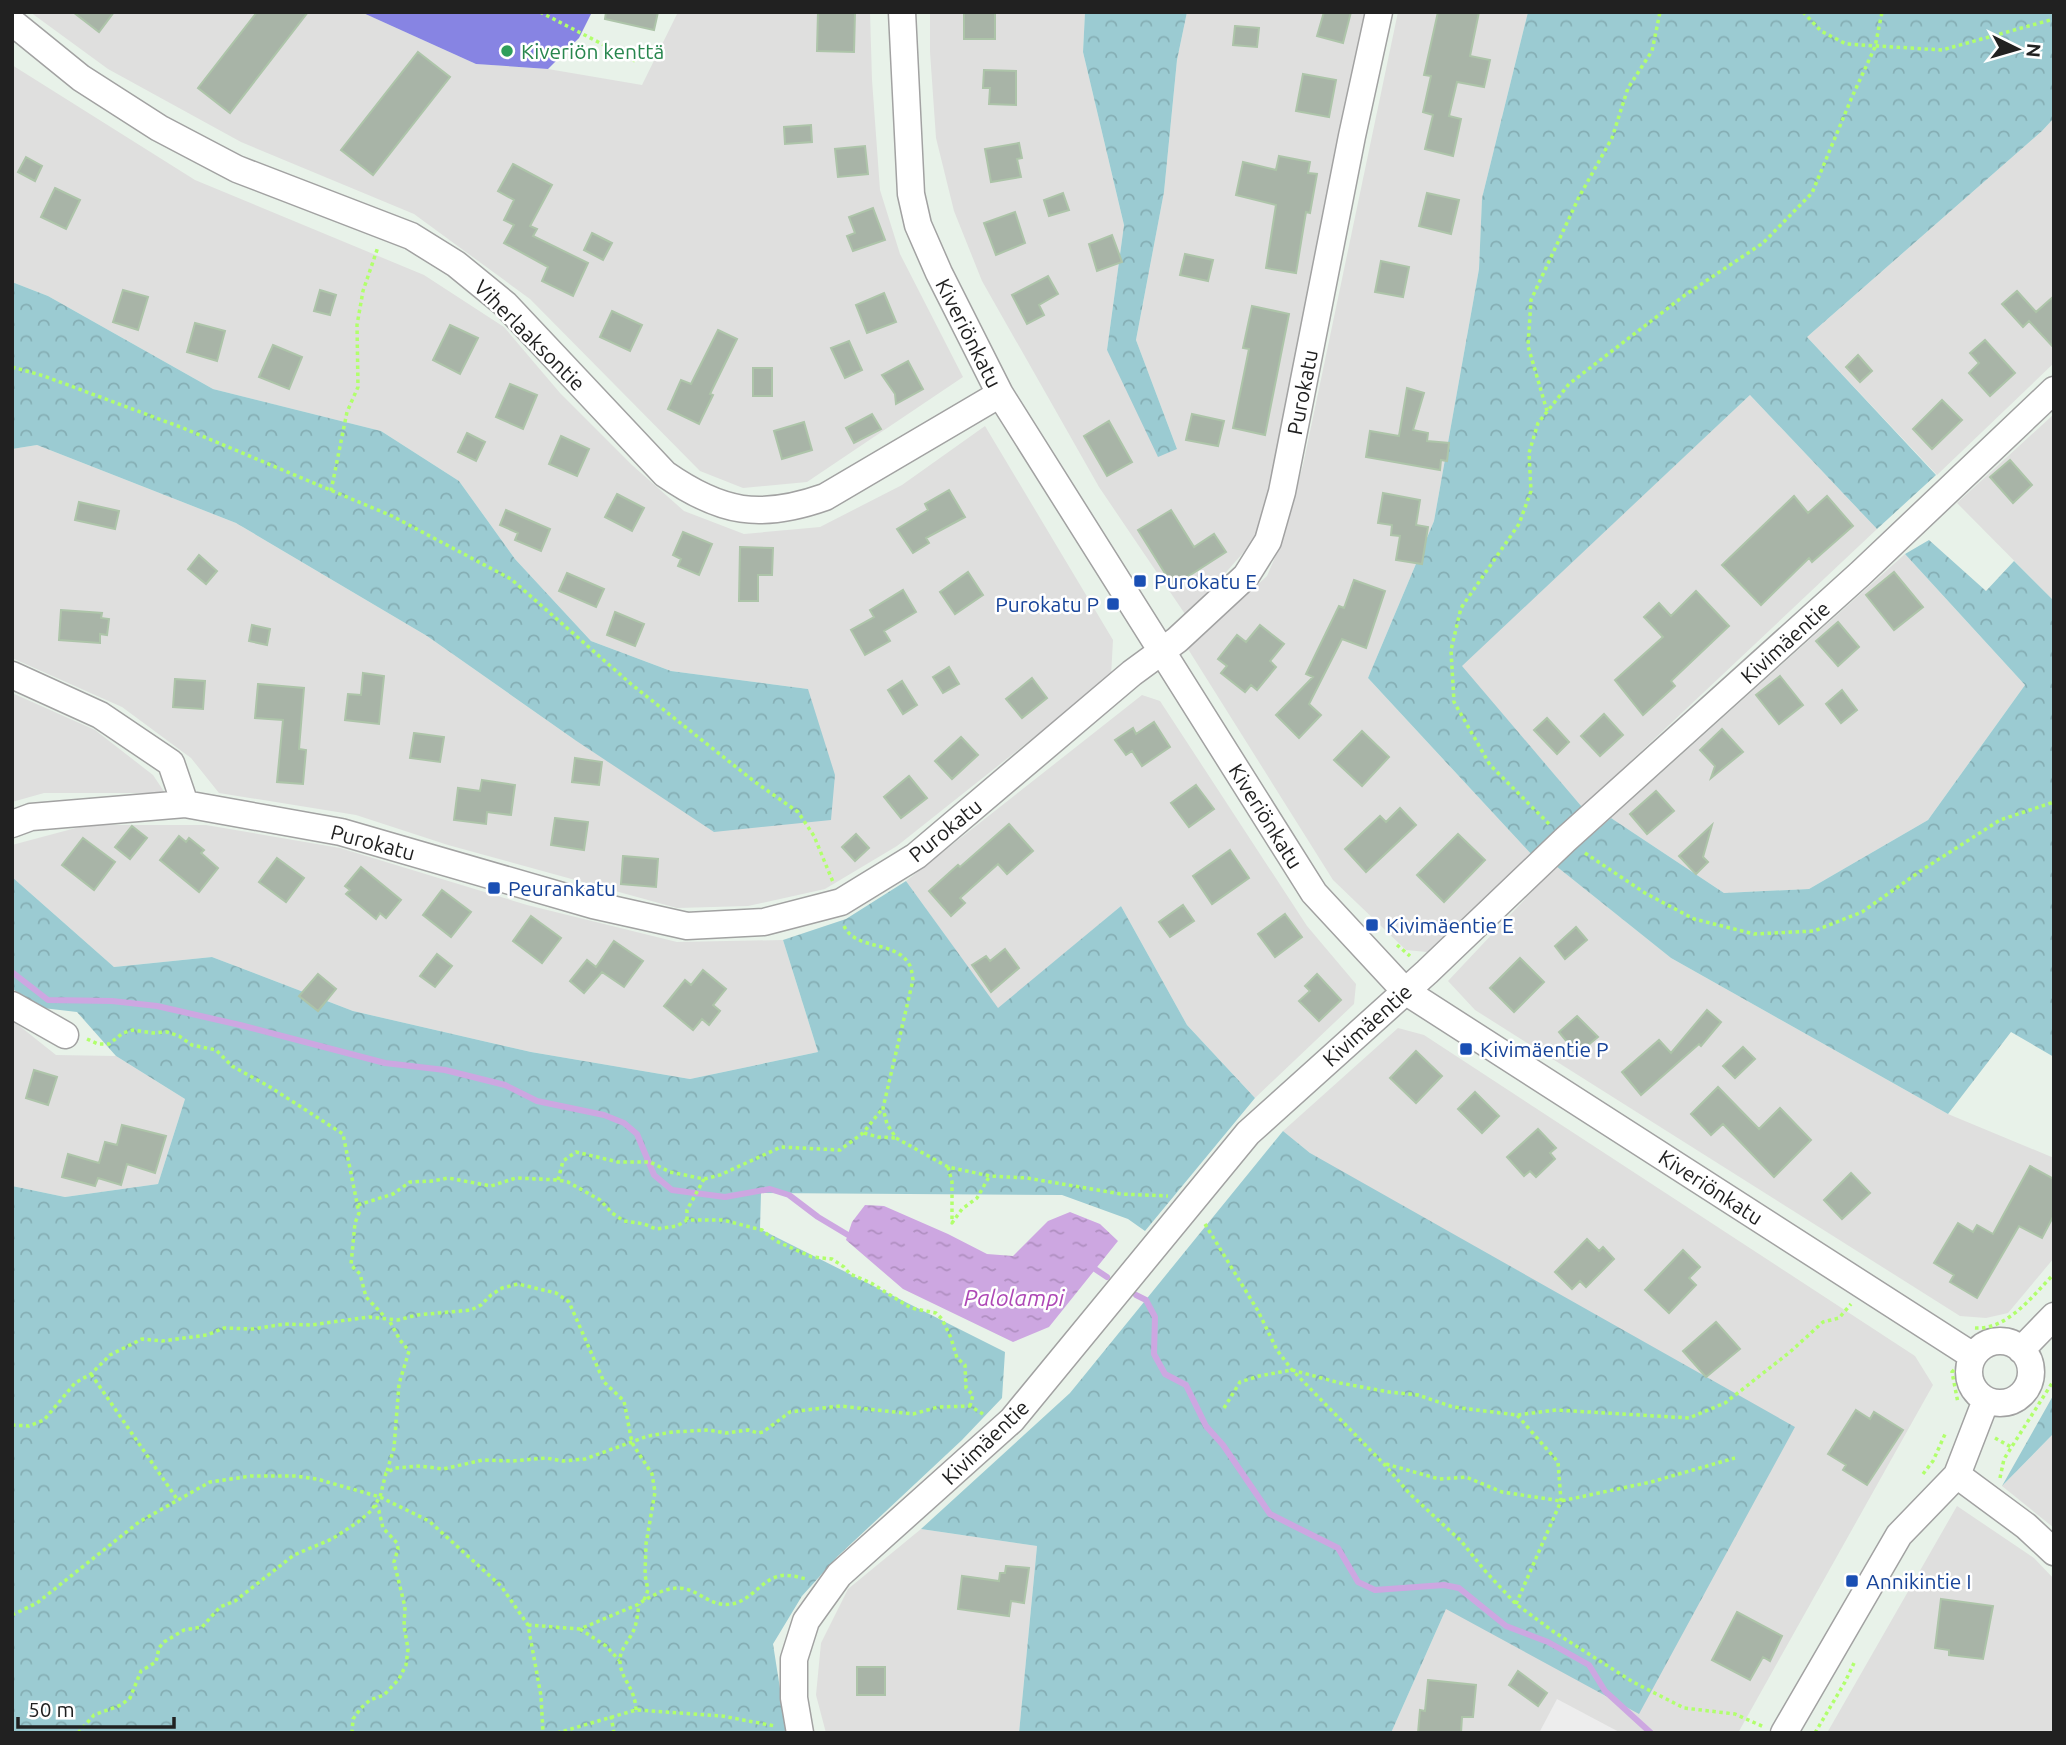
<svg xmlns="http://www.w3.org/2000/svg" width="2066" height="1745" viewBox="0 0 2066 1745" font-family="Ubuntu,sans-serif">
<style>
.residential{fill:#dfdfde}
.forest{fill:url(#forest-crowns)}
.pitch{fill:#8784e3}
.parking{fill:#ededed}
.water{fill:url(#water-ripples)}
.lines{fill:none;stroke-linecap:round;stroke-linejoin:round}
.stream{stroke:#cda7e1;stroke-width:6}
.building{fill:#a8b4a7;stroke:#adc4a9;stroke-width:2}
.minor-casing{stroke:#a2a2a2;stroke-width:29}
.path{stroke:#b1ff6c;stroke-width:3.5;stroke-dasharray:3.5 3.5;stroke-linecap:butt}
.minor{stroke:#fff;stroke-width:26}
.leisure-dot{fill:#2e9e5b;stroke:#fff;stroke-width:2.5}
.transit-dot{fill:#1a4fb4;stroke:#fff;stroke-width:2.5}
.labels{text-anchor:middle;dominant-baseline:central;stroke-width:5;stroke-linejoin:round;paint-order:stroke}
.leisure-label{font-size:21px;fill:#27864d;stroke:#fff;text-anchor:start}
.street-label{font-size:21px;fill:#212121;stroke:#fff}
.transit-label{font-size:21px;fill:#164399;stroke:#fff;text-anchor:start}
.water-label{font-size:23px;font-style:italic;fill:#ae48b6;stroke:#fff}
</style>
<defs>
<pattern id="forest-crowns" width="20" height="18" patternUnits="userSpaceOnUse" patternTransform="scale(1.75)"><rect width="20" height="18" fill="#9bcbd2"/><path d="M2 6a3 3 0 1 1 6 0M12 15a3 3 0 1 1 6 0" fill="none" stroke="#85aeb4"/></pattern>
<pattern id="water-ripples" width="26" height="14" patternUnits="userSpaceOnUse" patternTransform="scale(1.75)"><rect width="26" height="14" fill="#cda7e1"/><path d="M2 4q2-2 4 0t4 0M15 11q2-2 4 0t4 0" fill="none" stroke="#b08fc1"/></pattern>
</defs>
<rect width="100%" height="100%" fill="#e8f2e9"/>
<path class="residential" d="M30 12H361L476 64 548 69 642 85 678 12H870L872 80 880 190 900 254 963 377 807 482 743 488 700 471 530 299 414 214 241 142 108 69Z
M930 12H1085L1083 52 1124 225 1107 350 1177 449 1136 340 1164 192 1177 60 1187 12H1369L1263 530 1187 617 1099 487 982 281 954 211 936 138 930 52Z
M1398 12H1528L1482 198 1479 269 1434 521 1368 678 1532 855 1427 952 1406 950 1333 880 1188 649 1267 576 1282 541 1303 465Z
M12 65 195 180 424 275 504 327 560 393 632 465 684 511 744 534 820 527 902 485 985 426 1113 640 1111 676 897 846 825 889 748 906 677 908 448 845 356 815 219 793 191 758 122 707 12 658V449L37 445 236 523 427 636 575 740 808 689 671 671 591 641 515 559 459 481 381 431 213 389 48 296 12 282Z
M2054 118V363L1937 475 1807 337 2042 131Z
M1750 395 1877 529 1582 807 1461 666Z
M2054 414V601L1957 503Z
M1905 554 2025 685 1928 820 1809 889 1724 893 1611 818Z
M12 693 95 730 153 775 165 793H44L12 802Z
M1142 695 1160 701 1307 926 1356 984 1354 1004 1255 1098 1187 1025 1121 906 998 1009 906 881Z
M87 825H206L340 848 527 905 677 942 783 940 818 1052 690 1079 531 1052 353 1011 212 957 114 967 12 877V845Z
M1556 866 1671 958 1948 1114 2054 1158V1258L2008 1313 1986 1318 1960 1316 1475 1010 1448 981Z
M12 1020 56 1055 116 1056 185 1099 158 1184 65 1197 12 1186Z
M1398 1028 1424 1035 1915 1356 1933 1385 1738 1733H1391L1446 1609 1310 1153 1283 1131Z
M2054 1433V1528L2002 1486Z
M1957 1506 2034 1558 2054 1579V1733H1827Z
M921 1529 1037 1546 1019 1733H826L816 1695 821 1643 848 1589Z"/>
<path class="forest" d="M1085 12H1187L1177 60 1164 192 1136 340 1177 449 1158 457 1107 350 1124 225 1083 52Z
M1528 12H2054V118L2042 131 1807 337 1936 475 1877 529 1750 395 1462 666 1582 807 1532 855 1368 678 1434 521 1479 269 1482 198Z
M12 282 48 296 213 389 381 431 459 481 515 559 591 641 671 671 808 689 835 775 831 820 714 832 575 740 427 636 236 523 37 445 12 449Z
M1929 540 1986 591 2014 561 2054 601V1057L2011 1032 1948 1114 1671 958 1556 866 1611 818 1724 893 1809 889 1928 820 2025 685 1905 554Z
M12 877 114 967 212 957 353 1011 531 1052 690 1079 818 1052 783 940 846 919 906 881 998 1008 1121 906 1187 1025 1255 1098 1145 1231 1128 1219 1062 1195 761 1193 760 1229 1005 1352 1002 1398 962 1440 838 1556 802 1596 773 1644 787 1733H12V1186L65 1197 158 1184 185 1099 116 1056 77 1012 34 1007 12 988Z
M1283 1131 1310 1153 1795 1427 1639 1714 1446 1609 1391 1733H1019L1037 1546 921 1529 1070 1393Z
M2054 1394V1433L2002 1486Z"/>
<path class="pitch" d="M361 12H592L579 38 548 69 476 64Z"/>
<path class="parking" d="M1557 1699 1621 1733H1539Z"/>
<path class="water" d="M865 1205 884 1206 948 1234 987 1254 1013 1256 1048 1221 1070 1212 1100 1224 1118 1241 1049 1327 1013 1342 903 1289 846 1240 852 1222Z"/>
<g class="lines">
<path class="stream" d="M12 972 48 1000 112 1001 157 1006 240 1025 385 1063 445 1070 505 1085 537 1101 604 1115 624 1123 637 1134 654 1175 672 1190 725 1197 770 1189 789 1195 818 1217 848 1235
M1095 1269 1107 1277
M1136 1295 1146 1300 1155 1317 1154 1354 1165 1374 1186 1385 1206 1426 1223 1445 1270 1514 1338 1548 1358 1582 1375 1590 1444 1585 1459 1588 1506 1626 1548 1642 1589 1665 1605 1691 1651 1733"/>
</g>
<path class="building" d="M73 12H114L99 32Z
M257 12H308L230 113 198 88Z
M606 12H658L654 30 605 19Z
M818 12H855L854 52 817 51Z
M964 12H995V39H964Z
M1324 12H1351L1343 43 1317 36Z
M1438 12H1479L1470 56 1490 60 1484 87 1457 82 1449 116 1461 119 1453 156 1425 149 1433 115 1423 112 1431 76 1424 75Z
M1235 26 1259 28 1257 47 1233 45Z
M418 52 450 77 373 175 341 150Z
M984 70 1016 71V105L989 104 990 88H983Z
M1303 74 1336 80 1329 117 1296 111Z
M811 125 812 142 785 144 784 127Z
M1019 143 1022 158 1017 159 1021 177 991 182 985 149Z
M865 146 868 174 838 177 835 149Z
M1279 156 1310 162 1308 173 1317 174 1310 213 1306 212 1296 273 1266 268 1276 205 1236 195 1243 162 1276 170Z
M26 157 42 166 35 181 18 172Z
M513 164 552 185 530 226 537 229 533 236 588 263 573 296 542 281 548 267 504 243 514 225 504 220 514 200 498 191Z
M55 188 80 200 66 229 41 217Z
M1063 193 1069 210 1049 216 1044 200Z
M1427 193 1459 200 1451 234 1419 226Z
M873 208 885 240 853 251 847 236 855 233 849 217Z
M1015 212 1025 243 996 255 984 223Z
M592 233 612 243 603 260 584 250Z
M1112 235 1122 262 1097 271 1089 244Z
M1185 254 1213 260 1208 281 1180 275Z
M1381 261 1409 267 1403 297 1375 292Z
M1048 276 1058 294 1039 305 1044 315 1027 324 1012 295Z
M123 290 148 297 138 330 113 322Z
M320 290 336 295 330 315 314 311Z
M2017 291 2036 312 2054 296V348L2029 321 2023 327 2002 304Z
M884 293 896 322 867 333 856 305Z
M1252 306 1289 314 1265 435 1233 428 1249 349 1243 348Z
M612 311 642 325 630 351 600 337Z
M195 323 225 331 217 361 187 352Z
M450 325 478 338 460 374 433 360Z
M718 330 737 339 710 394 713 395 699 424 668 409 681 380 691 384Z
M1985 340 2015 373 1990 396 1969 373 1979 363 1970 353Z
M849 341 862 370 845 378 831 348Z
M273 345 302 357 289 389 259 377Z
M1858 355 1872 371 1860 382 1846 367Z
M908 361 923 389 896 404 895 394 882 375Z
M753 368H772V396H753Z
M510 384 537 395 523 429 496 417Z
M1407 388 1424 393 1413 430 1428 433 1427 441 1449 443 1447 461 1441 460 1440 470 1366 457 1370 431 1399 436Z
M1942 400 1962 420 1932 449 1913 429Z
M872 414 881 429 854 443 846 428Z
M1192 414 1224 421 1218 446 1186 440Z
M1109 421 1132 462 1107 476 1084 436Z
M804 422 812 450 782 459 774 431Z
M467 433 485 442 476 461 458 452Z
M561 436 589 449 577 476 549 464Z
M2010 460 2032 485 2013 503 1990 477Z
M949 490 965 517 926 538 929 543 913 553 897 529 928 510 925 504Z
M1383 493 1420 500 1416 525 1428 527 1422 564 1396 560 1400 536 1391 535 1392 525 1378 523Z
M617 494 644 508 632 531 605 517Z
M1794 496 1808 513 1827 496 1853 526 1812 562 1809 558 1761 605 1722 565Z
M79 502 119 511 115 529 75 520Z
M506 510 550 529 541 551 515 540 518 533 500 525Z
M1171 510 1194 547 1214 534 1226 552 1173 586 1138 530Z
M683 532 712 544 699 575 678 566 681 559 673 555Z
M740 547 773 548 772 575H758V601H739Z
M199 555 217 571 206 584 188 569Z
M968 572 983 595 955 614 940 592Z
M1894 572 1923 607 1894 630 1866 595Z
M567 573 604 589 596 607 559 591Z
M1354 580 1385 591 1366 648 1342 639 1309 704 1321 715 1299 738 1276 715 1313 677 1306 674 1339 606 1344 608Z
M903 590 916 612 884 631 890 641 865 655 851 630 874 617 870 610Z
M1696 591 1729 626 1671 681 1675 686 1643 715 1615 680 1663 637 1644 617 1659 603 1671 616Z
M61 610 102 613 101 618 109 619 107 635 100 634V643L59 640Z
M615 612 644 624 635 646 607 635Z
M1838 622 1859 647 1838 666 1816 641Z
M252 625 270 629 267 645 249 641Z
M1260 625 1284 644 1270 661 1276 667 1257 690 1251 685 1245 692 1221 673 1227 666 1218 659 1237 635 1246 642Z
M949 667 959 684 943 693 933 677Z
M363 673 384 676 379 724 345 720 348 694 361 695Z
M1780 676 1803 705 1779 724 1756 695Z
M1032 678 1047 698 1022 718 1006 699Z
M175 679 205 681 203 709 173 707Z
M902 681 917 705 903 714 888 690Z
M258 684 304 688 299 749 306 750 303 784 277 782 283 720 255 718Z
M1842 690 1857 710 1841 723 1826 704Z
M1604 714 1623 735 1600 756 1581 736Z
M1547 718 1569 742 1557 754 1534 730Z
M1154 722 1170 747 1142 766 1132 751 1126 755 1115 740 1133 728 1136 734Z
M1722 729 1743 752 1711 778 1715 766 1700 750Z
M1362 731 1389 757 1362 786 1334 760Z
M414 733 444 737 440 762 410 758Z
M961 737 978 755 952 779 935 761Z
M575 758 602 762 599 785 572 782Z
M909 776 927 798 901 818 884 797Z
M482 780 515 785 511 815 487 812 486 824 454 820 458 788 480 791Z
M1196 785 1214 809 1189 827 1171 803Z
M1656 791 1674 811 1647 834 1630 814Z
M1400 808 1416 825 1366 872 1345 849 1380 816 1386 822Z
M555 818 588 822 584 850 551 845Z
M1009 824 1033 851 1007 874 998 864 960 898 965 903 951 916 929 891 958 865 960 867Z
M1712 825 1703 857 1708 862 1696 874 1679 856Z
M132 826 147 838 130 859 115 847Z
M856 834 869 848 855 861 842 847Z
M1458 834 1485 860 1444 902 1417 875Z
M179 836 186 842 189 838 204 850 201 853 218 868 199 892 160 860Z
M83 838 115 862 94 890 62 865Z
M1230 850 1249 878 1212 904 1193 876Z
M623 856 658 859 656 887 621 884Z
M277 858 304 878 286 902 259 882Z
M361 867 401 900 386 918 380 913 376 919 346 894 350 890 345 886Z
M442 890 471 912 451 937 423 915Z
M1183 905 1194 921 1170 937 1159 922Z
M1285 914 1302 937 1275 957 1258 934Z
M531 916 561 938 542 963 513 941Z
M1576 927 1587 940 1565 959 1555 946Z
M614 941 643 961 624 987 602 972 584 993 570 981 587 960 596 967Z
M1005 949 1019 968 991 992 972 965 986 956 990 961Z
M437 954 452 966 435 987 420 976Z
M1520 958 1544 982 1514 1012 1490 988Z
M703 970 726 989 713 1005 720 1011 709 1025 702 1019 693 1030 664 1006 685 980 691 985Z
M318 974 336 989 318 1011 299 996Z
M1317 974 1341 1000 1319 1021 1299 1001 1310 991 1305 986Z
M1707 1010 1721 1022 1701 1046 1699 1044 1641 1095 1622 1072 1659 1040 1671 1053Z
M1577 1016 1598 1037 1577 1054 1559 1032Z
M1743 1047 1755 1059 1735 1078 1723 1066Z
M1416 1051 1442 1076 1416 1103 1390 1078Z
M34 1070 57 1077 48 1105 26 1098Z
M1718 1087 1759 1129 1780 1108 1811 1140 1774 1177 1723 1124 1711 1135 1691 1114Z
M1475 1092 1499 1116 1482 1133 1458 1109Z
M122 1125 166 1136 155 1173 127 1164 121 1185 98 1178 95 1186 62 1177 68 1154 99 1163 105 1142 117 1145Z
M1538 1129 1556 1148 1550 1153 1555 1159 1536 1177 1530 1171 1524 1176 1507 1157Z
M2030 1166 2054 1179V1215L2042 1238 2019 1226 1977 1298 1950 1282 1954 1275 1934 1263 1958 1223 1973 1232 1977 1225 1993 1234Z
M1851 1173 1870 1193 1842 1219 1824 1200Z
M1587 1239 1599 1251 1603 1247 1614 1259 1586 1287 1580 1281 1572 1289 1555 1272Z
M1683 1250 1700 1267 1689 1278 1696 1285 1669 1313 1645 1290Z
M1716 1322 1740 1349 1706 1377 1683 1351Z
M1856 1410 1870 1419 1874 1412 1903 1430 1867 1485 1843 1470 1846 1465 1828 1454Z
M1006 1566 1029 1568 1024 1603 1011 1601 1009 1616 958 1609 962 1576 999 1581 1000 1573H1005Z
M1941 1599 1993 1606 1983 1659 1949 1655V1650L1935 1648Z
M1737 1612 1782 1636 1770 1661 1763 1657 1750 1680 1712 1660Z
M857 1667H885V1695H857Z
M1518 1671 1547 1693 1538 1706 1509 1685Z
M1428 1680 1476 1685 1473 1717H1462L1461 1733H1418L1420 1710 1425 1711Z"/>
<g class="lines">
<g class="minor-casing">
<path id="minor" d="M902 12 911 194 918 225 939 273 1000 394 1314 893 1405 991 1973 1356
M12 22 81 78 159 128 237 169 411 236 456 264 505 304 665 474C721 513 760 520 825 497L1000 394
M12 675 100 715 171 763 185 804
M12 824 31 817 185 804 341 832 593 905 687 926 764 922 841 902 916 856 1132 673 1177 640 1246 576 1268 541 1282 492 1352 136 1379 12
M12 1005 65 1035
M1969 1372a31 31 0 1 1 62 0a31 31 0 1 1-62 0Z
M2021 1350 2054 1316
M1957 1475 2026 1526 2054 1552
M800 1733 794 1698V1659L806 1621 839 1575 1012 1420 1248 1133 1427 972 1565 840 1860 574 2054 390
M1784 1733 1899 1535 1957 1475 1986 1400"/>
</g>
<path class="path" d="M540 12 635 61
M1803 12 1821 31 1846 44 1942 50 2054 19
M12 367 44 376 183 428 392 516 511 579 631 684 755 782 798 812 814 836 833 882
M1547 411 1528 346 1531 300 1579 197 1612 138 1628 88 1652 51 1660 12
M331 491 347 412 358 387 357 325 363 291 378 247
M1549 824 1490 765 1454 702 1451 650 1461 608 1519 524 1531 491 1529 453 1538 423 1569 384 1685 295 1763 243 1812 193 1852 97 1875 47 1882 12
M1585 853 1645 893 1694 919 1754 934 1814 931 1862 912 1922 870 2000 820 2054 802
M844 926C856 951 895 940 909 964 912 968 912 976 913 980L883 1108 887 1124 896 1138 948 1167 990 1176 1027 1178 1121 1194 1168 1196
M1397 945 1410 956
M87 1039 98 1044H109L123 1033 133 1030 153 1033 167 1032 179 1036 192 1045 216 1050 232 1066 270 1087 343 1134 359 1213 355 1223 351 1265 360 1274 366 1297 385 1317
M864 1133 878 1137 896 1138
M948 1167 952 1182V1223L962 1209 977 1198 989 1177
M558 1180 563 1161 576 1152 618 1162H650L670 1172 704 1179 720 1175 781 1147 840 1150 863 1133 883 1108
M358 1205 393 1194 410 1182 433 1181 448 1178 491 1186 516 1178 558 1180 568 1182 600 1200 612 1213 624 1221 644 1224 656 1229 677 1226 687 1220H723L762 1230 776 1241 812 1257 832 1259 844 1267 850 1274 871 1283 911 1308 936 1313 942 1319 951 1338 957 1358 965 1365 966 1388 973 1395 970 1406
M687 1220V1210L704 1179
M1205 1224 1258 1311 1277 1350 1292 1370 1384 1464 1409 1493 1461 1541 1486 1572 1516 1604 1554 1632 1633 1682 1684 1708 1735 1714 1764 1727
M1975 1328C2008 1330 2033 1295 2054 1274
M1954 1370 1952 1372 1958 1403
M91 1374 177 1499
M1224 1408 1240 1382 1259 1376 1292 1370 1340 1383 1389 1392 1418 1395 1453 1407 1517 1415 1556 1410 1689 1418 1725 1403 1790 1352 1823 1322 1839 1318 1851 1304
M12 1425 29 1426 44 1420 75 1383 91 1374 110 1355 142 1339 162 1341 207 1335 224 1328 253 1329 285 1324 311 1325 369 1317 398 1320 417 1315 471 1310 481 1305 491 1295 502 1288 518 1284 556 1293 569 1302 604 1382 624 1401 632 1443 652 1474 655 1492 646 1544 645 1575 648 1590 644 1600
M1995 1438 2011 1447
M1386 1464 1439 1479 1466 1477 1502 1492 1561 1501 1651 1482 1735 1458
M387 1471 394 1448 399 1384 409 1351 400 1340 389 1320
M1923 1474 1933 1461 1946 1432
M2000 1478 2004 1459 2054 1380
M1516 1604 1561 1501 1558 1462 1517 1415
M12 1615 37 1603 139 1522 210 1482 251 1476H296L317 1479 380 1497 429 1521 501 1586 528 1625 541 1696 543 1733
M528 1625 580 1629 639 1604C645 1599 651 1597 658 1593 695 1576 703 1609 732 1604 750 1601 762 1580 779 1576 788 1574 798 1577 806 1579
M580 1629 606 1646 619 1660
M636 1710C635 1687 621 1680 620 1662 619 1649 631 1639 635 1627 637 1620 638 1612 639 1604
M611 1716 614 1733
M78 1733 94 1715 121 1705 130 1698 141 1671 156 1662 159 1648 164 1642 184 1630 202 1627 220 1607 235 1601 294 1555 332 1539 358 1522 371 1511 380 1497 386 1473 395 1468 420 1466 443 1469 483 1460 512 1461 546 1458 563 1461 585 1459 648 1436 673 1432 708 1430 726 1433 748 1430 758 1433 763 1432 790 1412 840 1406 913 1414 938 1407 970 1406 983 1414
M352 1733 353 1719 361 1708 370 1700 384 1695 399 1679 406 1665 408 1649 404 1626 405 1607 394 1562 398 1549 397 1543 383 1528 379 1511 375 1505
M557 1733 636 1710 722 1716 775 1726
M1815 1733 1845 1682 1854 1663"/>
<use href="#minor" class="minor"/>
</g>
<circle class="leisure-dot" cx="507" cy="51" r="7"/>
<g class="transit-dot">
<rect x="1133" y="574" width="14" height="14" rx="3.5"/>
<rect x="1106" y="597" width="14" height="14" rx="3.5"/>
<rect x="487" y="881" width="14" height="14" rx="3.5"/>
<rect x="1365" y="918" width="14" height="14" rx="3.5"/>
<rect x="1459" y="1042" width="14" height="14" rx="3.5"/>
<rect x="1845" y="1574" width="14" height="14" rx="3.5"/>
</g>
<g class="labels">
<g class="leisure-label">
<text x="521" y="51">Kiveriön kenttä</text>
</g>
<g class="street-label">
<text transform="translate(969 333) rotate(63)">Kiveriönkatu</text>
<text transform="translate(530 335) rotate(45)">Viherlaaksontie</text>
<text transform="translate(1302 392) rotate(-79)">Purokatu</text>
<text transform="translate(1785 642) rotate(-42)">Kivimäentie</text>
<text transform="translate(1266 816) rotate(58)">Kiveriönkatu</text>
<text transform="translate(945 830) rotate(-39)">Purokatu</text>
<text transform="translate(373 842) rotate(15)">Purokatu</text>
<text transform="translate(1367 1025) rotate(-42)">Kivimäentie</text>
<text transform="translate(1711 1187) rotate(33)">Kiveriönkatu</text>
<text transform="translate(985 1442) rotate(-44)">Kivimäentie</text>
</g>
<g class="transit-label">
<text x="1154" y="581">Purokatu E</text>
<text x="1099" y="604" text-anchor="end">Purokatu P</text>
<text x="508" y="888">Peurankatu</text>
<text x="1386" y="925">Kivimäentie E</text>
<text x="1480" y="1049">Kivimäentie P</text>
<text x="1866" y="1581">Annikintie I</text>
</g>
<g class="water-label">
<text x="1014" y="1297">Palolampi</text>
</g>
</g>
<rect width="2066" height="1745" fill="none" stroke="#212121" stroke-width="28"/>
<g transform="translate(2017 49) rotate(95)" stroke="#ffffff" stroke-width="5" paint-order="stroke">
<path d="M0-5L12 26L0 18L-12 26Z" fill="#212121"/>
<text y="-10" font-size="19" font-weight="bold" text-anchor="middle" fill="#212121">N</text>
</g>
<path d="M18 1717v10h156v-10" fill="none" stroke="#212121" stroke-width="3.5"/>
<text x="28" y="1717" font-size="21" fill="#212121" stroke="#ffffff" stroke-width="5" paint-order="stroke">50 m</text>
</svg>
